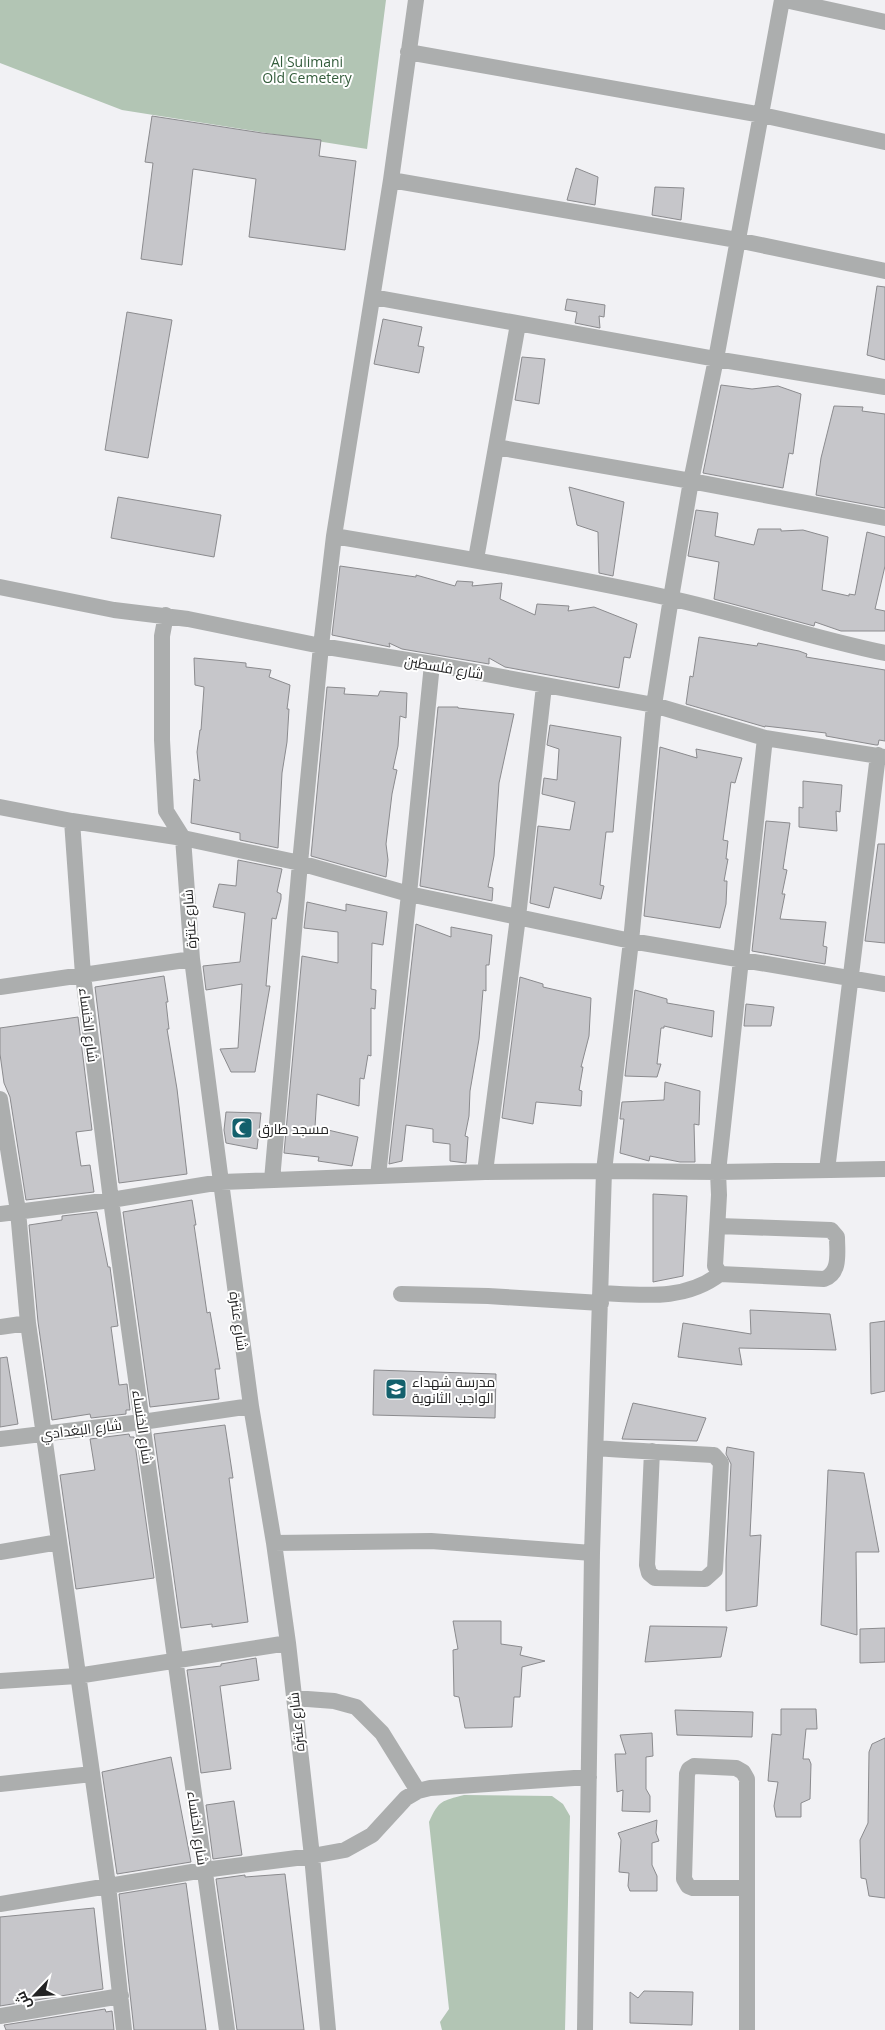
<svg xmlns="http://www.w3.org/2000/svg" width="885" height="2030" viewBox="0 0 885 2030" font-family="'Open Sans',Cairo,sans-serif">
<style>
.green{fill:#b2c5b4}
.building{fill:#c6c6ca;stroke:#8b8b8e}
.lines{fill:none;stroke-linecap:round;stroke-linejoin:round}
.minor{stroke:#acaeae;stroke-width:16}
.labels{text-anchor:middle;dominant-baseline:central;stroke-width:4;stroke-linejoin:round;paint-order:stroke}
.park-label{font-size:14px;fill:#335c3b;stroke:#fff}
.street-label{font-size:14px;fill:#232324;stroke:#fff}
.poi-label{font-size:14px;fill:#232324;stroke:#fff;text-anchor:start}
</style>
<rect width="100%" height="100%" fill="#f1f1f4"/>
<path class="green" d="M0 0H386L367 149 122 110 0 63Z
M464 1795 552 1796 563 1804 570 1816 565 2030H442L440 2022 449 2009 429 1822C439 1800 442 1801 464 1795Z"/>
<path class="building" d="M152 116 262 133 321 140 319 156 356 161 345 250 249 237 256 179 193 169 182 265 141 259 153 163 145 162Z
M576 168 598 177 595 205 567 200Z
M655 187 684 188 681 220 652 215Z
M877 286 885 287V360L867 355Z
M567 299 605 305 604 317 599 316 600 328 575 323 577 312 565 310Z
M127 312 172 320 148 458 105 450Z
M383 319 422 327 418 346 424 347 419 373 374 364Z
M522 357 545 359 539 404 515 400Z
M721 385 752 389 778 386 801 394 793 454 789 453 783 488 703 473Z
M834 406 863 407 862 411 885 414V508L816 495 821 458Z
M569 487 624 502 613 576 599 573 598 532 577 525Z
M118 497 221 515 214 557 111 538Z
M696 510 718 513 715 536 754 545 758 529H781V531L803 530 828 537 822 590 849 596V594L855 595 867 532 885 537V566L875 609 885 611V631H841L815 622 814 626 714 599 719 562 688 556Z
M340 566 416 577V575L455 586 457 581 473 582 472 586 502 583 500 599 535 615 537 604 569 606 568 611 594 607 637 624 630 658 624 657 619 688 505 667 489 658V664L402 649 389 643 390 647 332 635Z
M699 637 757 646 758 643 799 651 807 654 806 657 885 670V741L879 740 878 745H876L826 736V733L765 726V727L686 704 690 676 693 677Z
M194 658 246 663V667L271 670 269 677 290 685 287 709H289L287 742 282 773 278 848 240 840V833L191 823 194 779 200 781 197 752 200 730H201L204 687 195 685Z
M327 687 345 688 344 694 378 696 380 691 407 693 406 718 400 716 398 746 393 769 397 770 392 794 386 844 388 860 386 877 311 856Z
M438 707H458V708L514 714 499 783 494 856 488 887 493 888 492 901 420 886Z
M550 725 621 737 613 832H606L600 885 604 886 601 899 554 887 549 908 530 903 538 826 570 830 575 802 542 794 544 778 557 780 559 749 547 745Z
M660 747 697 758 696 749 742 758 735 783 731 782 723 840 728 841 726 859H728L724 881H727L726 904 720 928 644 916Z
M803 781 842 785 840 812 836 811 837 831 799 827V807L803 808Z
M766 821 790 823 783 869 787 870 782 894H785L780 919 826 922 823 946 827 947 825 964 752 951Z
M878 844H885V943L865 941Z
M238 860 282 869 277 892 281 894V899L276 919 272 918 266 986H270L255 1072H231L220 1049 238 1048 242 984 206 990 203 966 240 962 245 913 213 907 219 884 236 886Z
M307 902 346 911V904L387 912 383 945 372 943 371 989 376 990 375 1009 371 1008V1056L368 1055 364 1079 360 1078 359 1106 317 1094 315 1127 358 1137 352 1166 318 1161 319 1157 284 1153 302 956 338 963V932L304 928Z
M416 924 451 937V927L492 935 489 965H486V991L483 990 479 1039 470 1091 469 1116 465 1136 468 1137 466 1163 450 1161V1144L433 1142V1129L406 1125 402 1161 389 1164Z
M164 976 168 1002H166L169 1029H167L177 1089 187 1174 119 1183 95 987Z
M520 977 543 984V987L591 998 589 1036 581 1067H583L579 1090 582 1091 581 1106 536 1102 533 1124 502 1118Z
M635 990 667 999V1003L714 1011 712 1037 664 1026V1028H661L657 1064H661L657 1077 625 1076Z
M746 1004 774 1007 771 1026H744Z
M78 1017 92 1130 76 1132 81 1166 90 1165 94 1192 26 1200 10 1097 4 1083 0 1054V1028Z
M665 1082 700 1091 699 1125 694 1124 695 1162H680L650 1156 649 1161 620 1153 624 1119H620L622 1102 664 1100Z
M226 1112 261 1113 257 1149 226 1143 224 1130Z
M653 1194 687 1196 683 1276 653 1282Z
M192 1200 196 1225H194L207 1313 210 1312 220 1369H215L219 1399 150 1407 123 1212Z
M97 1212 108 1267H110L118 1326 111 1327 119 1385 127 1384 130 1410H126V1414L91 1418 90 1414 52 1420 38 1322 29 1225 62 1220V1216Z
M750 1310 830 1314 836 1350 739 1348 742 1365 678 1357 683 1323 751 1334Z
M885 1321V1391L871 1394 870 1323Z
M7 1357 18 1424 0 1427V1358Z
M374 1370 496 1374 495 1418 373 1415Z
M633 1403 706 1418 697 1441 622 1439Z
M225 1425 233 1478H229L248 1622 212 1627V1624L181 1628 154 1434Z
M129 1434 130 1437H134L154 1578 76 1589 60 1475 95 1470 90 1439Z
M727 1447 754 1452 750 1536 761 1535 757 1606 726 1611V1560L731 1464 726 1454Z
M828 1470 864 1473 879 1552H856L857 1635 821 1625Z
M453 1621H501V1644L522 1647 520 1655 545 1661 522 1667 520 1697H514L512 1727 465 1728 459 1697 454 1696 453 1650 458 1649Z
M650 1626 727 1627 721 1657 645 1662Z
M885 1628V1662L860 1663V1629Z
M256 1658 259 1680 220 1686 231 1769 201 1773 187 1670 221 1666V1664Z
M781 1709H816L817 1729H806L803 1759H809L811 1764 810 1799 801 1803V1817H776L774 1806 778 1782 768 1781 772 1734 781 1735Z
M675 1710 753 1712 752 1737 677 1735Z
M652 1733 653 1756 646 1757V1789L650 1796V1812L622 1811 623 1790 617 1792 615 1754H626L620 1735Z
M885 1738V1898L869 1896 866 1879 861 1878 860 1840 868 1823 869 1752 872 1744Z
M171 1757 191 1862 117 1874 102 1772Z
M234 1801 242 1855 213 1859 206 1805Z
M657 1820 656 1833 659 1841 652 1843V1865L657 1876V1891H630L628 1886 629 1873 619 1872 621 1840 618 1833Z
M285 1874 304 2030H237L216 1879 245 1875V1877Z
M186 1883 206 2030H134L119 1894Z
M94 1908 103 1989 0 2006V1917Z
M644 1991 693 1992 692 2025 630 2023V1992L638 1998Z
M105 2009 106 2012 112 2011 114 2030H6L4 2025Z"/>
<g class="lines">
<path class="minor" d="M785 0 885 22
M408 52 762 115 885 142
M391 180 737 240 885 271
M373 297 716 359 885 387
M496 447 691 481 885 518
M334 536C446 555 558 574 669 598 741 614 812 638 885 653
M476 559 518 324
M0 587 114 610 188 619 321 646 432 664 654 705 765 738 885 757
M166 615 162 636V740L166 811 183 838 192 959 221 1182 251 1406 274 1543 288 1643 312 1856 328 2030
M0 807 72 821 183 838 300 863 409 894 631 941 885 984
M72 821 83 975 111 1200 227 2030
M0 987 192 959
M0 1099 18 1211 28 1323 108 1885 124 2030
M827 1170 878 755
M485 1172 518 917 544 686
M378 1176 409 894 432 664
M272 1180 300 863 321 646 334 536 391 180 416 0
M0 1214 111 1200 221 1182 485 1172 604 1171 718 1172 885 1169
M718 1226 831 1230 837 1237C837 1252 841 1273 824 1279L720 1274 715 1266 719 1195 718 1172 765 738
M601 1293C643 1295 685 1301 720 1274
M401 1294 488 1296 601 1303
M0 1327 28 1323
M0 1439 142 1422 251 1406
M596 1448C635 1451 675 1453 714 1455L721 1463 715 1570 705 1579 655 1578 649 1573 647 1565 652 1451
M274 1543 431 1541 592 1553
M0 1552 59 1542
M0 1681 77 1676 288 1643
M294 1698 334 1701 356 1707 382 1733 418 1791
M0 1784 92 1774
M747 1888H693L688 1886 684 1879 687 1774 689 1769 694 1766 736 1768 743 1772 747 1779V2030
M0 1904 204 1870 312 1856 345 1850 372 1835 406 1798 418 1791 430 1788 589 1777
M0 2016 121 1996
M585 2030 592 1553 604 1171 631 941 654 705 671 598 691 481 716 359 782 0"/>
</g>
<defs>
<g id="mosque-square" transform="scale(1.125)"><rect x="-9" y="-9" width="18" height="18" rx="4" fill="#13606c" stroke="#fff"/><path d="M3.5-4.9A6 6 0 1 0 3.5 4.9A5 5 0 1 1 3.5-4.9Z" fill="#fff"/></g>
<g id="school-square" transform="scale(1.125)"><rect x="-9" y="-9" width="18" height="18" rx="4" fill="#13606c" stroke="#fff"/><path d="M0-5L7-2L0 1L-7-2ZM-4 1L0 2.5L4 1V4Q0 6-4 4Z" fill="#fff"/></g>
</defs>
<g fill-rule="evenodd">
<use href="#mosque-square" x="242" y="1128"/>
<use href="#school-square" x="396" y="1389"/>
</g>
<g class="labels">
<g class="park-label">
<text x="307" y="61">Al Sulimani<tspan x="307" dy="16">Old Cemetery</tspan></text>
</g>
<g class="street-label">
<text transform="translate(444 667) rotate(10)">شارع فلسطين</text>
<text transform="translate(189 919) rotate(-94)">شارع عنترة</text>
<text transform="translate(89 1025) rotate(83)">شارع الخنساء</text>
<text transform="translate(239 1321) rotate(82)">شارع عنترة</text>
<text transform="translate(143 1427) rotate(82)">شارع الخنساء</text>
<text transform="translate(81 1429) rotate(-7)">شارع البغدادي</text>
<text transform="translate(296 1722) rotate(-96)">شارع عنترة</text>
<text transform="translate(198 1828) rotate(82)">شارع الخنساء</text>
</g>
<g class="poi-label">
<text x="258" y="1128">مسجد طارق</text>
<text x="412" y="1381">مدرسة شهداء<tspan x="412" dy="16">الواجب الثانوية</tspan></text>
</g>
</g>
<g transform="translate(35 1995) rotate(245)" stroke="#ffffff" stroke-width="4" paint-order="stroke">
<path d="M0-4L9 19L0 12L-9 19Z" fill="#232324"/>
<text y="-8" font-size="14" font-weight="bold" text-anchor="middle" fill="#232324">ش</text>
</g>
</svg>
